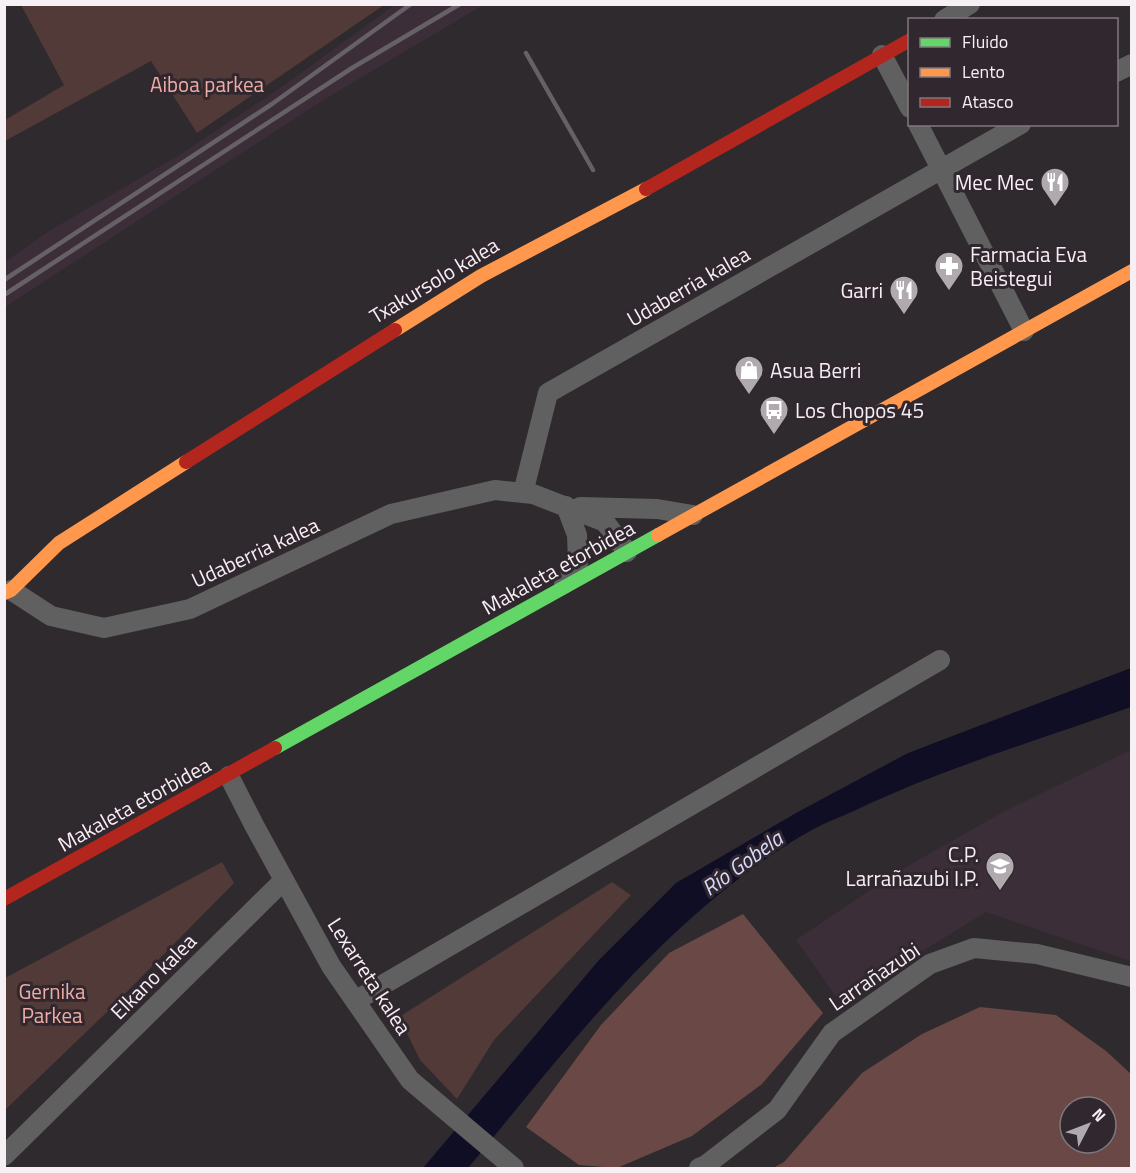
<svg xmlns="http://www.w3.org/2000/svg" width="1136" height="1173" viewBox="0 0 1136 1173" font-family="'Titillium Web',sans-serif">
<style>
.built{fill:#3c2e38}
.green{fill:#513a38}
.forest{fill:#694845;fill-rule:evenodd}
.water{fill:#100e25}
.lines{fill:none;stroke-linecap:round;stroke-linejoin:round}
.street{stroke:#616061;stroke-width:20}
.fast{stroke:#63d668;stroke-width:14}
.slow{stroke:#ff974d;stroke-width:14}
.jam{stroke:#b3261e;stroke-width:14}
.rail{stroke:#656165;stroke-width:4.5}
.labels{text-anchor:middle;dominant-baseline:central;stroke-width:6;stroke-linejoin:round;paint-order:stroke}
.park-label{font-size:21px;fill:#efaca3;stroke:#31282f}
.poi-label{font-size:21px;fill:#f6eff4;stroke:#31282f;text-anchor:end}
.street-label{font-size:21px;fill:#f6eff4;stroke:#31282f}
.water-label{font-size:22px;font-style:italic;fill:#d8dafe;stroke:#31282f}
</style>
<rect width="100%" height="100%" fill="#2f2a2e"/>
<path class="built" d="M396 4 483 5 325 99 5 307V262L49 231 181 154 276 91Z
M1131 750V961L986 912 840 1002 796 940 897 872 1003 812Z"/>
<path class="green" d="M21 5H384L197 133 151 61 5 141V120L64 85Z
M222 862 234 883 107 1012 5 1110V978Z
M612 882 631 895 494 1040 457 1099 420 1060 399 1017Z"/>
<path class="forest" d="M743 914 823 1013 762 1084 692 1136 617 1168 579 1165 526 1127 601 1025 669 953Z
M980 1007 1056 1015 1106 1051 1131 1074V1168H773L784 1162 862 1073 922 1034ZM1070 1107H1106V1143H1070Z"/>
<path class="water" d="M1131 668V707C1039 740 944 768 856 810 838 818 819 825 803 835 665 917 568 1047 468 1168H423L599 960 676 883 796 813 908 753Z"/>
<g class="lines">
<path class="street" d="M944 20 970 4
M882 55 910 108
M1116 72 1132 64
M918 124 1024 331
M523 493 548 393 1021 124
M580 507 657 509 693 515
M564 584 578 563 577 535 566 506
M11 590 51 616 104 628 190 609 391 514 495 490 533 494 605 522 627 552
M229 776 254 825 331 966 410 1080 514 1168
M355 1001 940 660
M4 1156 283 881
M699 1168 706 1165 777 1110 832 1033 930 964 974 948 1037 954 1132 977"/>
<path class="fast" d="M275 748 658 535"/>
<path class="slow" d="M395 330 481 276 646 189
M658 535 1132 271
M4 593 11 590 59 543 186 462"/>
<path class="jam" d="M646 189 910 40
M186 462 395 330
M4 899 275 748"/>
<path class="rail" d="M526 53 593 170
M4 280 272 104 411 4
M4 295 352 68 460 4"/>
</g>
<defs>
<g id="restaurant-pin" transform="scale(1.5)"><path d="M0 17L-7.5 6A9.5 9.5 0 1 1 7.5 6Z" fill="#b0aaaf" stroke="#31282f"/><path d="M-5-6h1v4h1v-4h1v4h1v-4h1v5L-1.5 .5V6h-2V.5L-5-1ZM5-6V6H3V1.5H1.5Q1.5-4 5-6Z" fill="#fff"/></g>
<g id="pharmacy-pin" transform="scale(1.5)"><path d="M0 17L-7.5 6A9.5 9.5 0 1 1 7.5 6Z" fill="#b0aaaf" stroke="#31282f"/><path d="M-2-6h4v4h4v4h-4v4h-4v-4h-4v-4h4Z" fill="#fff"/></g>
<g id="shop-pin" transform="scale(1.5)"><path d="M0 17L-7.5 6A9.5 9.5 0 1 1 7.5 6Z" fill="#b0aaaf" stroke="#31282f"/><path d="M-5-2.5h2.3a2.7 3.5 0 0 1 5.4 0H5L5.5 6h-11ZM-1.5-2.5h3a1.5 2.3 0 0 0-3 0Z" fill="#fff"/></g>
<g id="bus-pin" transform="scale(1.5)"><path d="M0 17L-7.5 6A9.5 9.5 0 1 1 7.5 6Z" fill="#b0aaaf" stroke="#31282f"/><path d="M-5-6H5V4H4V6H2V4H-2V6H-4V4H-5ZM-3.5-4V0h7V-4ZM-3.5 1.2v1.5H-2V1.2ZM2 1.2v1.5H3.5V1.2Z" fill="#fff"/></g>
<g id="school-pin" transform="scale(1.5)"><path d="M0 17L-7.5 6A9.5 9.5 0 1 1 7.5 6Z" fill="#b0aaaf" stroke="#31282f"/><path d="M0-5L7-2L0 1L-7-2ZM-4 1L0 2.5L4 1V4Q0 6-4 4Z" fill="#fff"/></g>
</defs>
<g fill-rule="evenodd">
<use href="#restaurant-pin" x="1055" y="182"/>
<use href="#pharmacy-pin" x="949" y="266"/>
<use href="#restaurant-pin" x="904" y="290"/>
<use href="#shop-pin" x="749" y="370"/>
<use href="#bus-pin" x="774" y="410"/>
<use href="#school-pin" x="1000" y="866"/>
</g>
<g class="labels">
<g class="park-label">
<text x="207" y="84">Aiboa parkea</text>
<text x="52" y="991">Gernika<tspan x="52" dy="24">Parkea</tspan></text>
</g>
<g class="poi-label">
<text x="1034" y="182">Mec Mec</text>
<text x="970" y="254" text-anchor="start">Farmacia Eva<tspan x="970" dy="24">Beistegui</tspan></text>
<text x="883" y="290">Garri</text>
<text x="770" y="370" text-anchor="start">Asua Berri</text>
<text x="795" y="410" text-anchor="start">Los Chopos 45</text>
<text x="979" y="854">C.P.<tspan x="979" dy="24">Larrañazubi I.P.</tspan></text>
</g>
<g class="street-label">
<text transform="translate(434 280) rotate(-31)">Txakursolo kalea</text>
<text transform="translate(688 286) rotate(-30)">Udaberria kalea</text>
<text transform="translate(255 552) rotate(-25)">Udaberria kalea</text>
<text transform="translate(558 567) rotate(-29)">Makaleta etorbidea</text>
<text transform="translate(134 804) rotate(-29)">Makaleta etorbidea</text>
<text transform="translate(153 976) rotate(-45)">Elkano kalea</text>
<text transform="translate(370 976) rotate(57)">Lexarreta kalea</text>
<text transform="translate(874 976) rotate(-34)">Larrañazubi</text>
</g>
<g class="water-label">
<text transform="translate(742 863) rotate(-36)">Río Gobela</text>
</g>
</g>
<rect width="1136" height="1173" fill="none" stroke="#f6eff4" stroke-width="12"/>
<rect x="908" y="18" width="210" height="108" fill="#31282f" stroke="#80787e" stroke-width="1.5"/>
<rect x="920" y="38" width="30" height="9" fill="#63d668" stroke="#80787e" stroke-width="1.5"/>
<text x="962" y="48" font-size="18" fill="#f6eff4">Fluido</text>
<rect x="920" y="68" width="30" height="9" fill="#ff974d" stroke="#80787e" stroke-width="1.5"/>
<text x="962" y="78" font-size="18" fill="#f6eff4">Lento</text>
<rect x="920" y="98" width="30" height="9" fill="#b3261e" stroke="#80787e" stroke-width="1.5"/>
<text x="962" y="108" font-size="18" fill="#f6eff4">Atasco</text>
<g transform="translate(1088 1125) rotate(48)"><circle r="28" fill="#31282f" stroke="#80787e" stroke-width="1.5"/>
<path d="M0-4.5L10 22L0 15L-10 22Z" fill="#b0aaaf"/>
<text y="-9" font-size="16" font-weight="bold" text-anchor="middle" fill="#f6eff4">N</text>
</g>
</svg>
